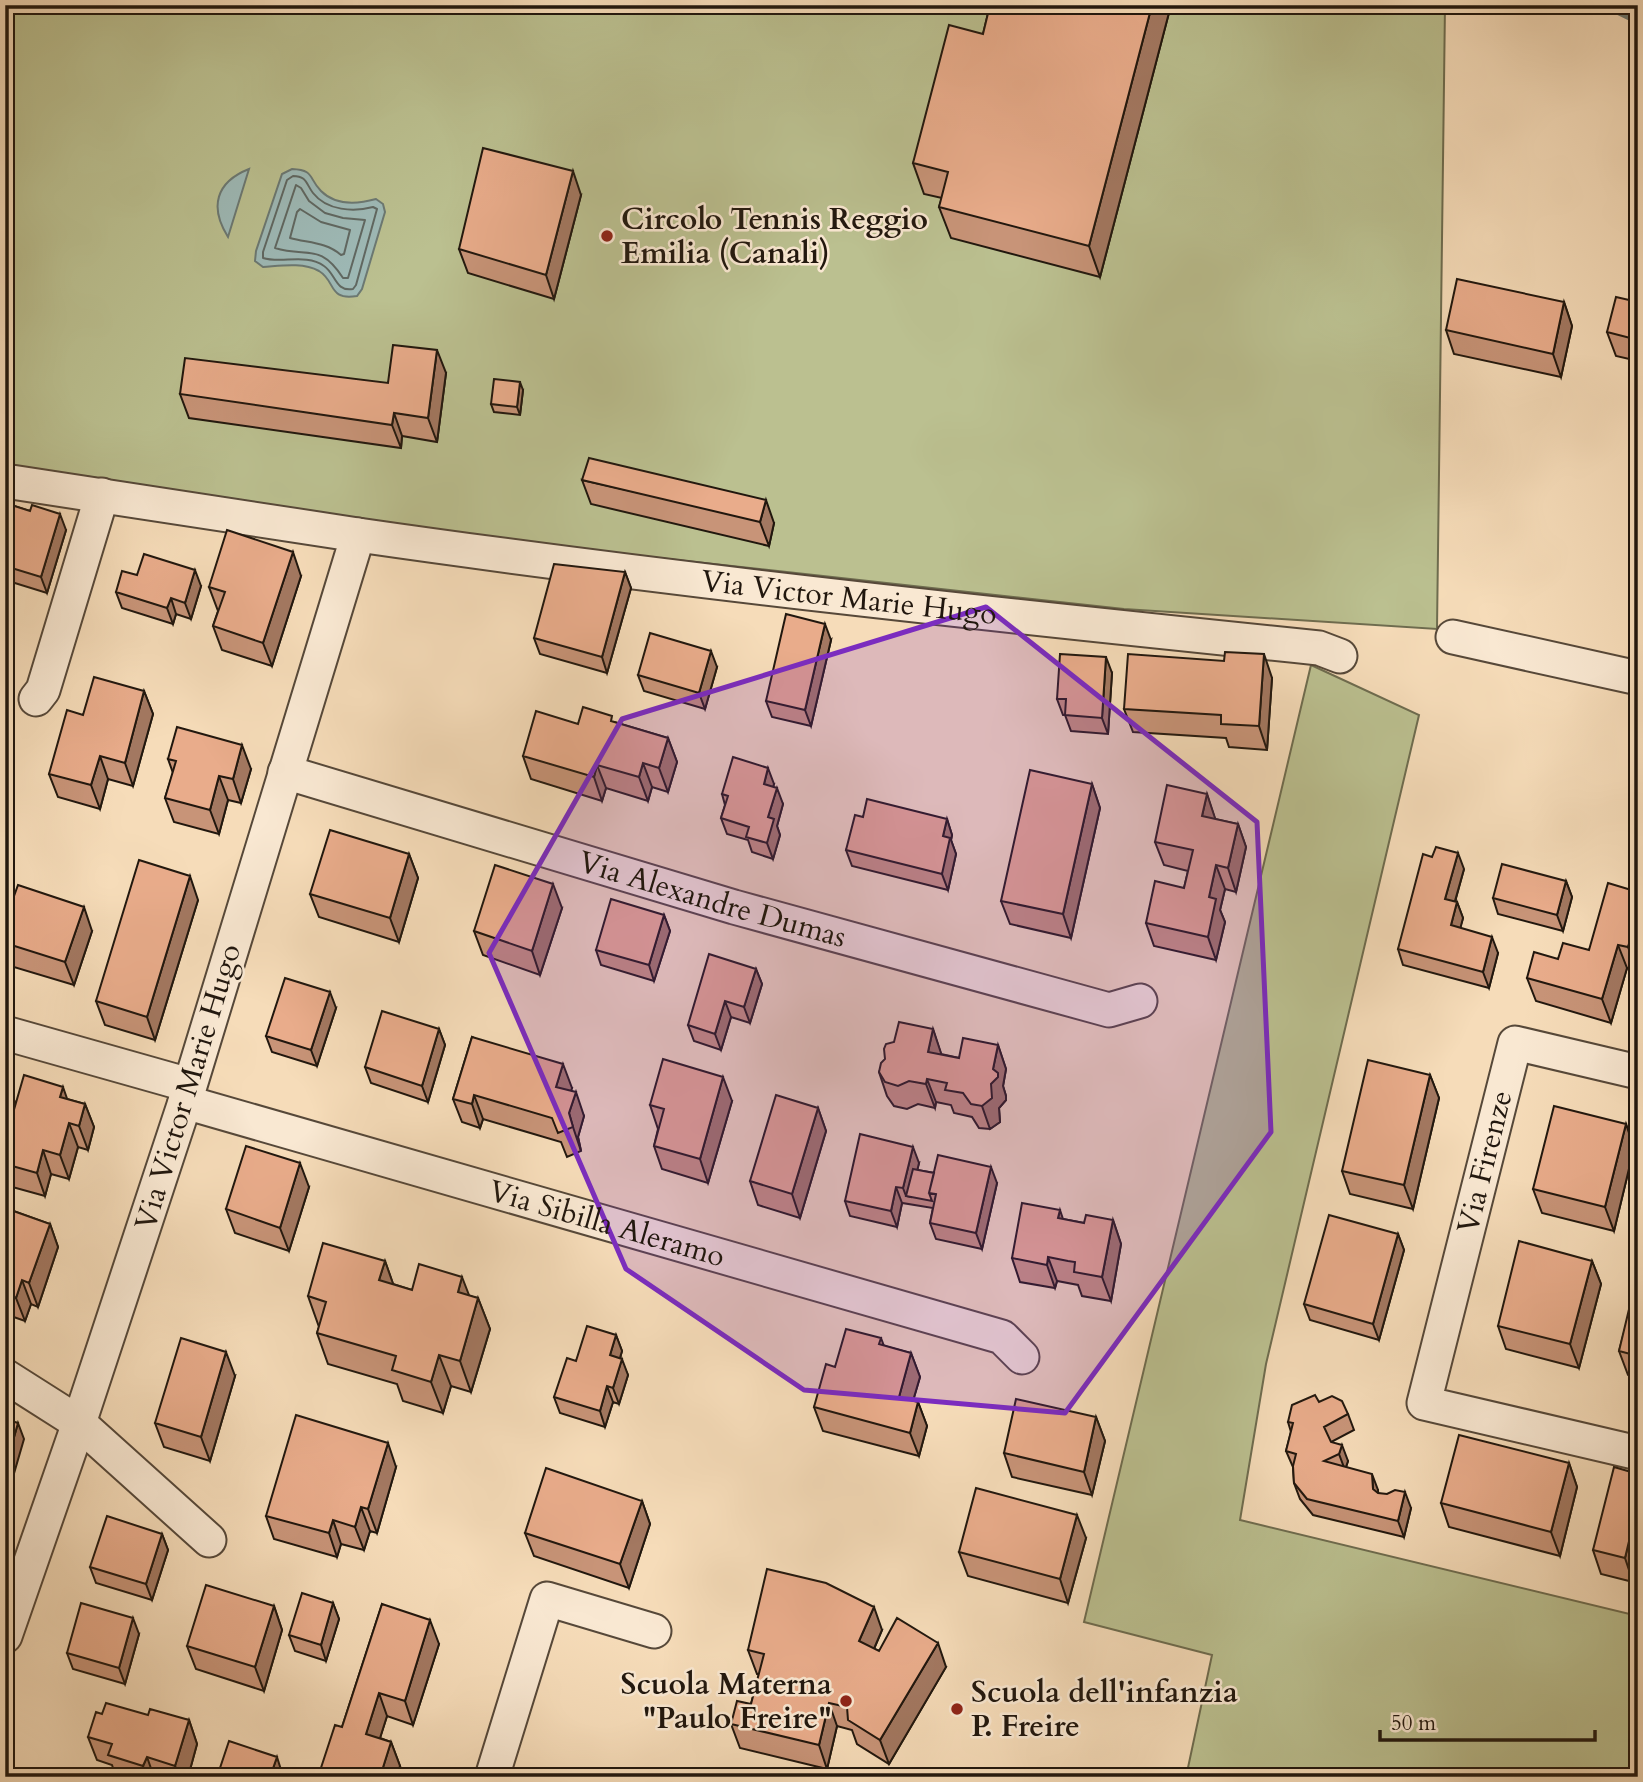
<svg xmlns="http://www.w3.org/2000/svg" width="1643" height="1782" viewBox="0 0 1643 1782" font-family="Cardo,serif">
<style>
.green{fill:#bbc090;stroke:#6e6c4f;stroke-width:2}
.water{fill:#9ebab7;stroke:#6c7973;stroke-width:2}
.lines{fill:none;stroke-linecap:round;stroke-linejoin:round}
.shore{stroke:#606862;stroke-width:2}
.stream{stroke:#6c7973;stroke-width:9}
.street-casing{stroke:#564839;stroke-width:37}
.street{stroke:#f9e8d2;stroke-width:33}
.wall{fill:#c89478;stroke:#21170e;stroke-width:2}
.shaded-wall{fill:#a37861;stroke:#21170e;stroke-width:2}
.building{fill:#e9ac8b;stroke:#21170e;stroke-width:2}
.marked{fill:#7b2cbf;fill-opacity:0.2;stroke:#7b2cbf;stroke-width:5;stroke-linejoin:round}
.poi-dot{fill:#8f2418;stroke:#f9e8d2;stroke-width:2.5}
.labels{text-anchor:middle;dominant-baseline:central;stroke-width:5;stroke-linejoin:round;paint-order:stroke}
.poi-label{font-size:30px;font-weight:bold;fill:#21170e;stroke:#f9e8d2;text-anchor:start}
.street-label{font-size:30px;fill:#21170e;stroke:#f9e8d2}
</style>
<rect width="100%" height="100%" fill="#f6dcb9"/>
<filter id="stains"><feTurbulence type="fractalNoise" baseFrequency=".00286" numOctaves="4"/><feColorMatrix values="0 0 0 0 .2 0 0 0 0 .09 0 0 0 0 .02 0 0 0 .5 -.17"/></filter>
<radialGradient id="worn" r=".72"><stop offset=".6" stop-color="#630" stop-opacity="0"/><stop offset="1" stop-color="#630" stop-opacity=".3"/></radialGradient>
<path class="green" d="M5 5H1445L1437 629 1124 609 457 536 91 477 5 467Z
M1311 665 1419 715 1266 1364 1240 1520 1638 1616V1777H1186L1212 1655 1084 1622Z"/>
<path class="water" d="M249 169 228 237C209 207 216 182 249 169Z
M292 169C315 170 308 178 321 191 336 206 358 204 376 199L383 204 385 212 362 289 357 296C328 301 336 281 319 271 302 262 280 266 263 267L255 261 256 251 282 174Z"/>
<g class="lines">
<path class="shore" d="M293 176C307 176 306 184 313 193 327 211 354 212 373 207L377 209 356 285 353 289C335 292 336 274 324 266 306 253 281 264 263 258V252L287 180Z
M296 185 301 188 309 201 325 213 343 218 365 220 348 278H343C320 242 307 258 275 248Z
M300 209 321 222 350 230 344 254 341 255C326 242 308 243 290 238L297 212Z"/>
<path class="stream" d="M1607 5 1638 20"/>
<g class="street-casing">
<g id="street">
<path d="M5 481 358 535 185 1102 79 1423 5 1636"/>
<path id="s1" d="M358 535C677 581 998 615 1319 648L1340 656"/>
<path d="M1453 637 1638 678"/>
<path d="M36 699 43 690 102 495"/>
<path id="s2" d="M285 772 734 907 1109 1010 1140 1001"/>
<path d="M5 1033 189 1085"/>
<path d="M1638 1072 1515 1043 1424 1403 1638 1453"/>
<path id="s3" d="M185 1102 1002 1337 1022 1357"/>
<path d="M5 1376 79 1423 209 1540"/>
<path d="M492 1777 547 1599 654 1631"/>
</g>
</g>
<use href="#street" class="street"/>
</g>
<path class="wall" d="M990 5H1171L1100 277 951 238 939 207 942 198 924 194 913 163 983 34Z
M581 195 554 299 468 273 459 249Z
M1564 302 1572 326 1561 377 1454 354 1446 330Z
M1638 302V361L1616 356 1607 332Z
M446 373 437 442 402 436 401 448 189 418 180 394 388 383Z
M523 390 520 415 494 412 491 404Z
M582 480 774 523 769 546 591 504Z
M5 503 30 511 66 530 47 593 5 580Z
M625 572 631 588 607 673 540 654 534 638Z
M137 575 201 586 191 619 176 614 173 624 122 608 116 592Z
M301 576 272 666 222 650 213 626 218 611 209 587Z
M831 640 811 726 772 717 766 701Z
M717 667 705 709 644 691 638 675Z
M1112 673 1108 734 1071 731 1065 715H1063L1057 699Z
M1272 678 1267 750 1229 747 1226 738 1133 732 1124 709Z
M144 691 153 714 133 786 108 779 100 809 58 797 49 774 83 715Z
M614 722 668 738 677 762 668 792 652 787 648 801 606 788 602 801 531 779 523 756 578 724Z
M168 759 251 769 241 803 228 800 219 834 174 822 165 798 173 773Z
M774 784 773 787 783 804 777 826 780 835 773 859 752 852 748 840 727 834 721 818 725 805 722 794Z
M1092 784 1100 808 1071 938 1010 924 1001 901Z
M1207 794 1215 819 1238 824 1246 847 1236 892 1225 889 1220 910 1225 922 1216 960 1154 946 1146 923 1184 888 1188 871 1164 865 1155 842Z
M863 817 947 819 952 835 951 840 956 854 948 890 852 866 846 850Z
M409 854 418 878 399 942 319 917 310 894Z
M1464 869 1455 902H1457L1463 918 1460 928 1498 953 1489 988 1403 965 1398 949Z
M1566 881 1572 897 1563 931 1498 914 1493 898Z
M1638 892V967L1637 971 1627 968 1611 1023 1536 1001 1527 978 1558 959 1589 950Z
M198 900 155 1040 105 1025 96 1001Z
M562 908 540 975 483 955 474 931Z
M664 915 670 931 654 981 601 965 596 950Z
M5 921 92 931 74 985 7 965 5 961Z
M756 969 762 984 750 1023 731 1017 721 1050 694 1041 688 1025Z
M336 1008 317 1066 272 1052 266 1036Z
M439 1029 445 1045 428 1102 371 1083 365 1067Z
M933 1029 941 1054 959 1058 998 1045 1006 1069 1003 1086 1006 1096V1100L999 1108 1000 1122 990 1129 979 1128 972 1117 954 1113 951 1105 936 1102 935 1108 918 1104 907 1109 894 1106 887 1096 879 1072 894 1042Z
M472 1037 572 1088 570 1091 584 1116 578 1137 581 1151 567 1157 561 1142 483 1119 480 1128 462 1122 453 1099Z
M1430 1075 1439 1098 1413 1209 1350 1194 1342 1171Z
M5 1081 7 1082 16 1105 67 1099 85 1104 94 1127 88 1150 78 1147 69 1179 51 1174 45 1196 5 1185Z
M732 1101 708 1183 662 1169 654 1146 658 1129 650 1105Z
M818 1108 826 1131 800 1218 758 1205 750 1181Z
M1626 1124 1634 1148 1614 1231 1542 1213 1533 1189Z
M919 1163 917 1170 997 1183 982 1249 936 1239 930 1223 933 1208 902 1203 897 1227 850 1216 845 1201Z
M309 1187 289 1251 235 1233 226 1209Z
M5 1208 50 1224 58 1247 38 1307 31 1304 25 1321 5 1314Z
M1063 1219 1084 1223 1113 1220 1121 1244 1111 1301 1082 1296 1078 1285 1057 1281 1055 1288 1020 1282 1012 1258Z
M1398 1234 1404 1250 1379 1340 1310 1320 1304 1304Z
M385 1261 393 1284 412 1290 469 1296 478 1298 490 1329 471 1392 451 1386 443 1413 403 1401 397 1384 328 1364 317 1333 319 1327 308 1296Z
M1592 1261 1601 1284 1579 1368 1506 1349 1498 1326Z
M1638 1280V1377L1628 1375 1619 1351Z
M616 1335 622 1351 620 1358 628 1375 619 1404 613 1402 605 1427 560 1413 554 1397 576 1361Z
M881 1338 884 1346 911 1353 920 1377 913 1401 918 1402 927 1426 919 1456 823 1431 814 1407 835 1367Z
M235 1376 210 1461 164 1447 155 1423Z
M1319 1402 1348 1414 1354 1430 1331 1442 1348 1461 1346 1467 1378 1490V1493L1411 1508 1404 1537 1313 1515 1300 1499 1294 1483 1293 1467 1286 1451 1291 1432 1288 1422Z
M1096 1417 1105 1441 1092 1495 1012 1477 1004 1453Z
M1569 1463 1577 1487 1560 1556 1449 1527 1441 1503Z
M396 1467 377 1533 370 1531 364 1550 341 1544 337 1557 274 1539 266 1516Z
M1638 1474V1564L1633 1582 1601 1574 1593 1550Z
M642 1501 650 1524 629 1588 534 1556 525 1533Z
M162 1534 168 1550 152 1600 96 1583 90 1567Z
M1086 1538 1068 1603 968 1576 959 1552Z
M333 1603 339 1619 326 1661 295 1651 289 1635Z
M382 1604 439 1644 413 1725 387 1716 380 1738 391 1742 400 1766 342 1727Z
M274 1606 282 1630 264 1691 196 1669 187 1646Z
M882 1630 874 1649 879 1651 946 1667 889 1764 857 1744 852 1730 837 1726 827 1769 740 1748 731 1724 751 1704 759 1674H757L748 1650Z
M139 1634 125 1684 73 1669 67 1653Z
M148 1715 189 1720 197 1744 188 1777H116L112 1765 97 1760 88 1737Z"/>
<path class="shaded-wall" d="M1152 5H1171L1100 277 1089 246Z
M573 171 581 195 554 299 546 275Z
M1564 302 1572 326 1561 377 1553 354Z
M437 350 446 373 437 442 428 418Z
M520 382 523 390 520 415 517 407Z
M394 413 402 436 401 448 392 425Z
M766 500 774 523 769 546 760 522Z
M60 514 66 530 47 593 41 577Z
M293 552 301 576 272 666 263 643Z
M195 570 201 586 191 619 185 603Z
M625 572 631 588 607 673 602 657Z
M171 598 176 614 173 624 167 608Z
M7 621 13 637 5 664V627Z
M825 624 831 640 811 726 805 710Z
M711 651 717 667 705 709 699 693Z
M1264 654 1272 678 1267 750 1259 726Z
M1106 657 1112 673 1108 734 1102 718Z
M144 691 153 714 133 786 125 763Z
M668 738 677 762 668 792 659 768Z
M242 745 251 769 241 803 233 779Z
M100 756 108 779 100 809 91 785Z
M643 763 652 787 648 801 639 777Z
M597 765 606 788 602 801 594 777Z
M768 768 774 784 769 800 764 784Z
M219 776 228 800 219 834 210 810Z
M1092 784 1100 808 1071 938 1063 914Z
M777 788 783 804 777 826 780 835 773 859 767 843 768 817Z
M1207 794 1215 818 1211 840 1202 816Z
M947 819 952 835 951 840 956 854 948 890 942 874 943 836Z
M1238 824 1246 847 1236 892 1228 868Z
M1458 853 1464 869 1451 915 1445 899Z
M409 854 418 878 399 942 390 918Z
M1216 865 1225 889 1220 910 1225 922 1216 960 1208 937 1209 897Z
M190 876 198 900 155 1040 147 1017Z
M1566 881 1572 897 1563 931 1557 915Z
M553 884 562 908 540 975 532 951Z
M1457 902 1463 918 1457 941 1451 925Z
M84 907 92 931 74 985 65 962Z
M1638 912V967L1637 971 1628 947Z
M664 915 670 931 654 981 649 965Z
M1492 937 1498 953 1489 988 1483 972Z
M1618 945 1627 968 1611 1023 1602 999Z
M756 969 762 984 750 1023 744 1007Z
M330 992 336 1008 317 1066 311 1050Z
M725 1001 731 1017 721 1050 715 1034Z
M439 1029 445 1045 428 1102 422 1086Z
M933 1029 941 1053 937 1075 928 1052Z
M998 1045 1006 1069 1003 1086 1006 1096V1100L999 1108 1000 1122 990 1129 982 1106 991 1084 993 1069Z
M563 1064 572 1088 565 1111 556 1087Z
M1430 1075 1439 1098 1413 1209 1404 1185Z
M723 1077 732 1101 708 1183 700 1159Z
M927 1079 936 1102 935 1108 926 1084Z
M7 1082 16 1105 8 1133 5 1125V1088Z
M63 1087 71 1110 60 1097Z
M576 1092 584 1116 578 1137 581 1151 573 1127 569 1113Z
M474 1095 483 1119 480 1128 472 1104Z
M85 1104 94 1127 88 1150 79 1126Z
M818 1108 826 1131 800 1218 792 1194Z
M69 1123 78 1147 69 1179 60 1155Z
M1626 1124 1634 1148 1614 1231 1605 1207Z
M913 1147 919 1163 911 1197 906 1196 903 1188Z
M43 1150 51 1174 45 1196 37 1173Z
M300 1163 309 1187 289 1251 280 1228Z
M991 1167 997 1183 982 1249 976 1233Z
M896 1187 902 1203 897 1227 891 1211Z
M1060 1210 1068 1234 1058 1218Z
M1113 1220 1121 1244 1111 1301 1102 1277Z
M50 1224 58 1247 38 1307 29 1283Z
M1398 1234 1404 1250 1379 1340 1373 1324Z
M1048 1257 1057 1281 1055 1288 1047 1265Z
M385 1261 396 1292 379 1280Z
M1592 1261 1601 1284 1579 1368 1570 1344Z
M462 1277 474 1308 458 1292Z
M22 1280 31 1304 25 1321 16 1298Z
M478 1298 490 1329 471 1392 460 1361Z
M616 1335 622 1351 616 1371 610 1355Z
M226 1352 235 1376 210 1461 201 1437Z
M911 1353 920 1377 907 1421 899 1397Z
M439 1355 451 1386 443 1413 431 1382Z
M622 1359 628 1375 619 1404 613 1388Z
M607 1386 613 1402 605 1427 600 1411Z
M918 1402 927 1426 919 1456 910 1433Z
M1096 1417 1105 1441 1092 1495 1084 1472Z
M18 1423 24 1439 8 1494 5 1486V1469Z
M388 1443 396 1467 377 1533 368 1509Z
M1342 1445 1348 1461 1345 1470 1339 1454Z
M1569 1463 1577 1487 1560 1556 1551 1532Z
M1372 1474 1378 1490 1379 1505 1373 1489Z
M1405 1492 1411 1508 1404 1537 1398 1521Z
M642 1501 650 1524 629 1588 620 1564Z
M361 1507 370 1531 364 1550 355 1527Z
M1636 1512 1638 1515V1564L1633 1582 1625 1558Z
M1077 1515 1086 1538 1068 1603 1060 1579Z
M333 1520 341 1544 337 1557 329 1533Z
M5 1524 10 1537 5 1549Z
M162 1534 168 1550 152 1600 146 1584Z
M333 1603 339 1619 326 1661 321 1645Z
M274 1606 282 1630 264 1691 255 1667Z
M874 1607 882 1630 867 1665 859 1641Z
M133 1618 139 1634 125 1684 119 1668Z
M430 1620 439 1644 413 1725 405 1701Z
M938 1643 946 1667 889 1764 880 1740Z
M379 1693 387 1716 374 1757 366 1734Z
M829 1703 837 1726 827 1769 819 1745Z
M189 1720 197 1744 188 1777H180L175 1766Z
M391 1742 400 1766 396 1777H380Z
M147 1757 154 1777H147L143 1766Z
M277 1757 282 1773 281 1777H270Z"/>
<path class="building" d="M990 5H1152L1089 246 939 207 948 172 913 163 949 25 983 34Z
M483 148 573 171 546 275 459 249Z
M1457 279 1564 302 1553 354 1446 330Z
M1616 297 1638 302V340L1607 332Z
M393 345 437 350 428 418 394 413 392 425 180 394 185 358 388 383Z
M494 379 520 382 517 407 491 404Z
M589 458 766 500 760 522 582 480Z
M5 503 30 511 32 505 60 514 41 577 5 566Z
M227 530 293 552 263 643 213 626 225 592 209 587Z
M144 554 195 570 185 603 171 598 167 608 116 592 122 571 137 575Z
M554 564 625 572 602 657 534 638Z
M786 614 825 624 805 710 766 701Z
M650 633 711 651 699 693 638 675Z
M1225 652 1264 654 1259 726 1221 724V715L1124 709 1128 654 1224 661Z
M1060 654 1106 657 1102 718 1065 715 1066 699H1057Z
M94 677 144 691 125 763 100 756 91 785 49 774 67 710 83 715Z
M583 707 612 716 611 721 668 738 659 768 643 763 639 777 597 765 594 777 523 756 536 711 578 724Z
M177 727 242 745 233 779 219 776 210 810 165 798 176 761 168 759Z
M733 757 768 768 764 784 777 788 768 817 774 819 767 843 746 837 749 827 721 818 728 796 722 794Z
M1030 770 1092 784 1063 914 1001 901Z
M1167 785 1207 794 1202 816 1238 824 1228 868 1216 865 1209 897 1216 899 1208 937 1146 923 1155 881 1184 888 1193 850 1155 842Z
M867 799 947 819 943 836 950 838 942 874 846 850 855 815 863 817Z
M330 830 409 854 390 918 310 894Z
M1436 847 1458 853 1445 899 1457 902 1451 925 1492 937 1483 972 1398 949 1423 854 1432 857Z
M139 860 190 876 147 1017 96 1001Z
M1502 864 1566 881 1557 915 1493 898Z
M495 865 553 884 532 951 474 931Z
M1608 883 1638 892V912L1628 947 1618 945 1602 999 1527 978 1534 952 1558 959 1563 943 1589 950Z
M18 885 84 907 65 962 5 943V921Z
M611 899 664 915 649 965 596 950Z
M709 954 756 969 744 1007 725 1001 715 1034 688 1025Z
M285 978 330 992 311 1050 266 1036Z
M382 1011 439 1029 422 1086 365 1067Z
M899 1022 933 1029 928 1052 959 1058 963 1038 998 1045 993 1069 998 1073V1077L991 1084 992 1098 982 1106 971 1104 963 1093 945 1090 947 1083 927 1079 926 1084 909 1081 898 1086 885 1082 879 1072 881 1063 885 1059 884 1049 886 1044 894 1042Z
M472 1037 563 1064 556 1087 576 1092 569 1113 573 1127 558 1133 552 1118 474 1095 472 1104 453 1099Z
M663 1059 723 1077 700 1159 654 1146 664 1109 650 1105Z
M1368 1060 1430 1075 1404 1185 1342 1171Z
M24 1075 63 1087 60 1097 85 1104 79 1126 69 1123 60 1155 43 1150 37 1173 5 1164V1111L13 1113Z
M776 1095 818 1108 792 1194 750 1181Z
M1554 1106 1626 1124 1605 1207 1533 1189Z
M860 1134 913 1147 903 1188 896 1187 891 1211 845 1201Z
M246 1146 300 1163 280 1228 226 1209Z
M938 1155 991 1167 976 1233 930 1223 936 1194 929 1193Z
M913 1169 934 1173 929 1193 932 1201 906 1196Z
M1022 1203 1060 1210 1058 1218 1084 1223 1086 1215 1113 1220 1102 1277 1074 1272 1075 1262 1068 1261 1048 1257 1047 1265 1012 1258Z
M5 1208 50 1224 29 1283 22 1280 16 1298 5 1294Z
M1329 1215 1398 1234 1373 1324 1304 1304Z
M1519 1241 1592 1261 1570 1344 1498 1326Z
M323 1243 385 1261 379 1280 412 1290 419 1264 462 1277 458 1292 478 1298 460 1361 439 1355 431 1382 392 1370 396 1356 317 1333 326 1302 308 1296Z
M1636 1280H1638V1356L1619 1351Z
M587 1326 616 1335 610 1355 622 1359 613 1388 607 1386 600 1411 554 1397 567 1358 576 1361Z
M846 1329 881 1338 879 1344 911 1353 899 1397 918 1402 910 1433 814 1407 826 1364 835 1367Z
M181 1338 226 1352 201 1437 155 1423Z
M1315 1395 1319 1402 1332 1396 1342 1401 1348 1414 1324 1427 1331 1442 1342 1445 1339 1454 1324 1461 1372 1474 1373 1489 1378 1493 1387 1494 1395 1490 1405 1492 1398 1521 1307 1499 1294 1483 1293 1466 1296 1454 1286 1451 1293 1423 1288 1422 1292 1405Z
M1016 1399 1096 1417 1084 1472 1004 1453Z
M296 1415 388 1443 368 1509 361 1507 355 1527 333 1520 329 1533 266 1516Z
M5 1419 18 1423 5 1469Z
M1459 1435 1569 1463 1551 1532 1441 1503Z
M1614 1467 1638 1474V1512H1636L1625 1558 1593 1550Z
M546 1468 642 1501 620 1564 525 1533Z
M976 1488 1077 1515 1060 1579 959 1552Z
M107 1516 162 1534 146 1584 90 1567Z
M767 1569 826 1583 874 1607 859 1641 879 1651 897 1618 938 1643 880 1740 848 1720 847 1707 829 1703 819 1745 731 1724 737 1701 751 1704 764 1654 748 1650Z
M206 1585 274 1606 255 1667 187 1646Z
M302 1593 333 1603 321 1645 289 1635Z
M81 1603 133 1618 119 1668 67 1653Z
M382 1604 430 1620 405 1701 379 1693 366 1734 391 1742 380 1777H318L335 1725 342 1727Z
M106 1703 148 1715 150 1709 189 1720 175 1766 147 1757 143 1766 108 1755 112 1744 88 1737 96 1712 102 1714Z
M229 1741 277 1757 270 1777H217Z"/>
<path class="marked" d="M986 607 1257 822 1271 1132 1065 1413 804 1390 626 1269 489 953 622 719Z"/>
<g class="poi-dot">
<circle cx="607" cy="236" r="7"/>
<circle cx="846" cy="1701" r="7"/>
<circle cx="957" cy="1709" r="7"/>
</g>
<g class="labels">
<g class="poi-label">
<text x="621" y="219">Circolo Tennis Reggio<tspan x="621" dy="34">Emilia (Canali)</tspan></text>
<text x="832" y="1684" text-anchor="end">Scuola Materna<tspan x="832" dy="34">"Paulo Freire"</tspan></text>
<text x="971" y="1692">Scuola dell'infanzia<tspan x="971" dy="34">P. Freire</tspan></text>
</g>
<g class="street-label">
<text stroke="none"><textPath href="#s1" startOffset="495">Via Victor Marie Hugo</textPath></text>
<text stroke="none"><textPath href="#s2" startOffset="446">Via Alexandre Dumas</textPath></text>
<text transform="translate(188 1087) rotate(-73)">Via Victor Marie Hugo</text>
<text transform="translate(1485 1162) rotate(-76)">Via Firenze</text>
<text stroke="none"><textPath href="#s3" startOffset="439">Via Sibilla Aleramo</textPath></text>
</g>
</g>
<rect width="1643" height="1782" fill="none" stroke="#f6dcb9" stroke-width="28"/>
<rect x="7" y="7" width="1629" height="1768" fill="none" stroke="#21170e" stroke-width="3.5"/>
<rect x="14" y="14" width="1615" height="1754" fill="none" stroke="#21170e" stroke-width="2"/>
<path d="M1380 1730v10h215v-10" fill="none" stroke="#21170e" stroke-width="3.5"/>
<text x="1391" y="1730" font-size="21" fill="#21170e" stroke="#f9e8d2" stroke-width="5" paint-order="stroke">50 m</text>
<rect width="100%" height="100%" filter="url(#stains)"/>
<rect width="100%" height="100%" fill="url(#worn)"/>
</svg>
